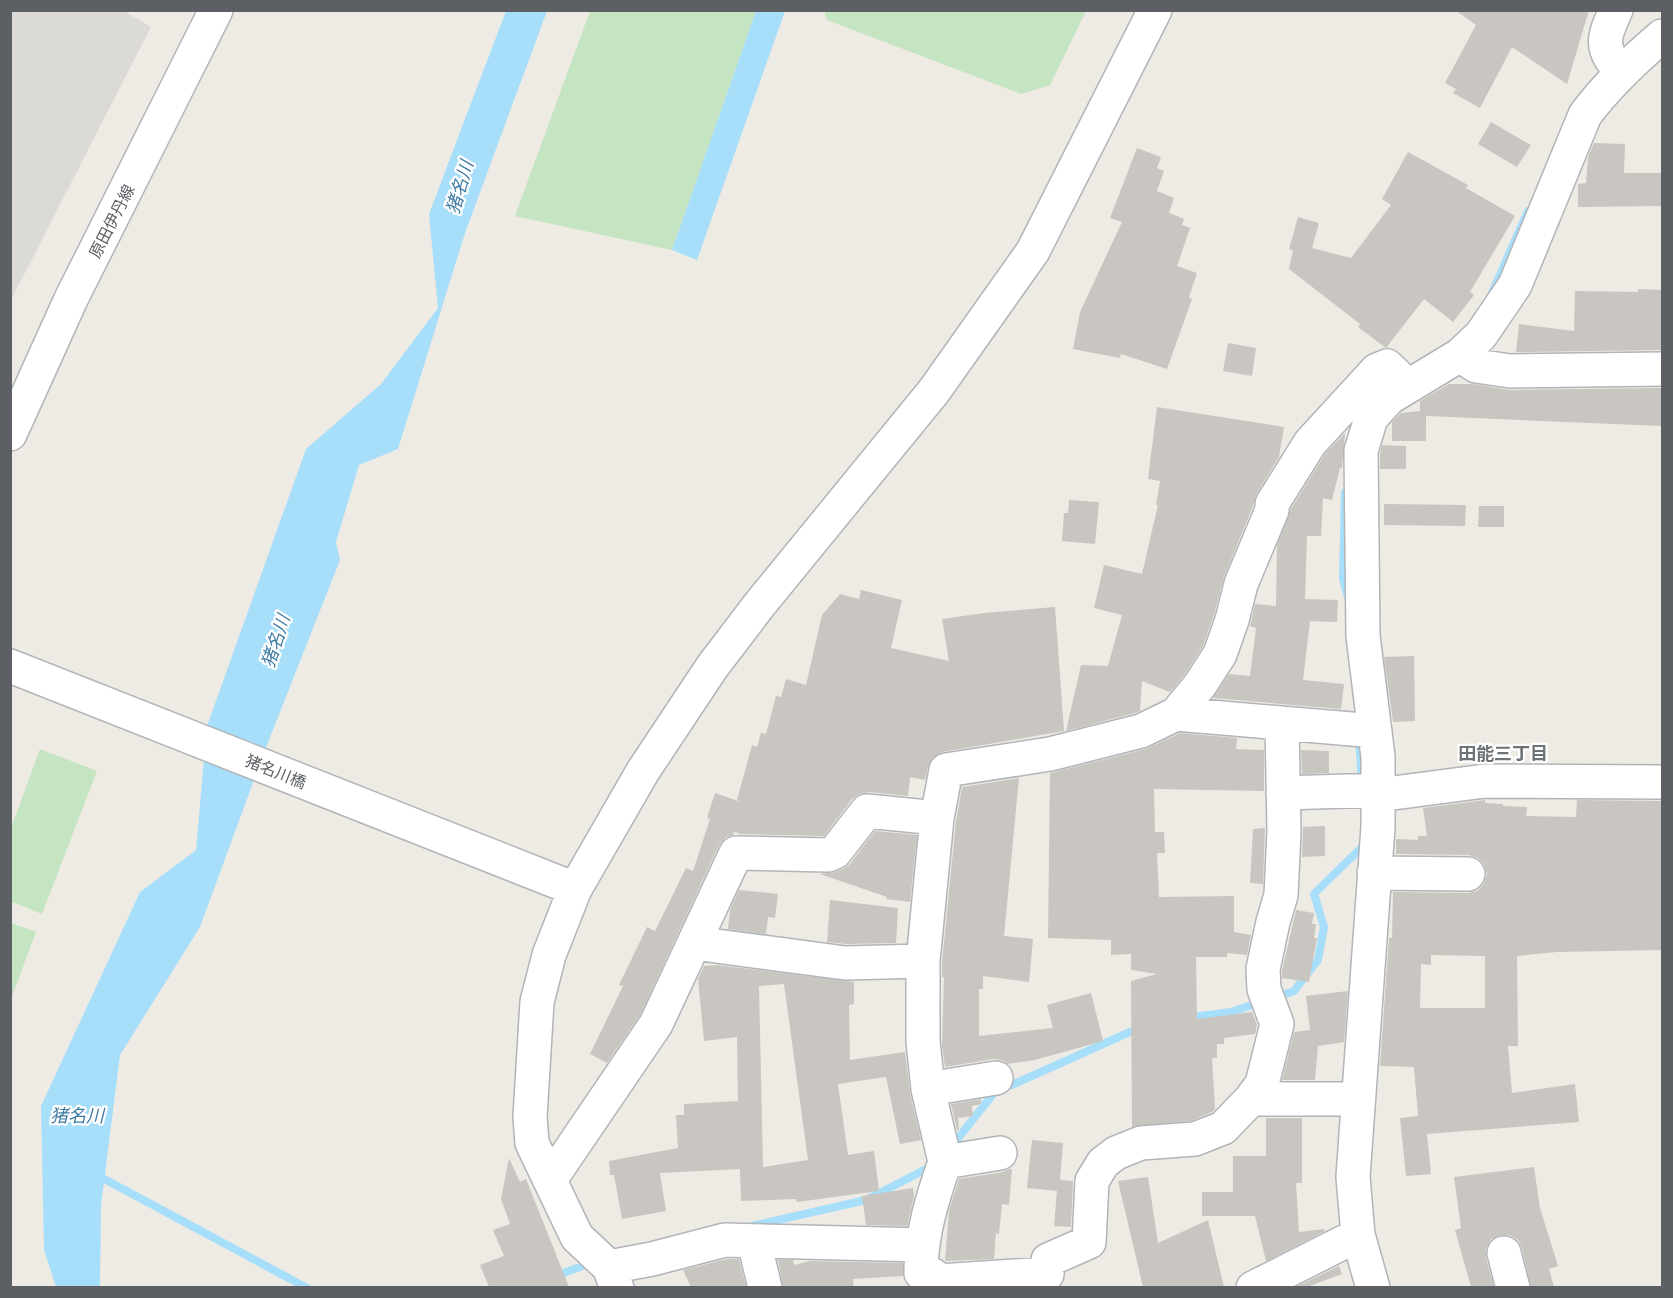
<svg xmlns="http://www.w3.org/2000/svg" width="1673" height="1298" viewBox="0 0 1673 1298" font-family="Lato,'Noto Sans JP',sans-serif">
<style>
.industrial{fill:#dcdad6}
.green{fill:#c5e4c1}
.water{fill:#a7dffb}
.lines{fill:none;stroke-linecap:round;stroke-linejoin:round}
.stream{stroke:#a7dffb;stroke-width:8}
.building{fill:#c9c5c1;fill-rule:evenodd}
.minor-casing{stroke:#b1b5b8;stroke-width:36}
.minor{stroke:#fff;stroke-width:33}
.labels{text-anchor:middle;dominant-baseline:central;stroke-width:4.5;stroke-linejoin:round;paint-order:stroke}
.street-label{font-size:16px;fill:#5c6064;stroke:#fff}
.water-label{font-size:18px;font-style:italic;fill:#417ca4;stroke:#fff}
.neighbourhood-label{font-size:18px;font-weight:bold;fill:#6d7276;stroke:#fff}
</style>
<rect width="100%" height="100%" fill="#eeeae4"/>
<path class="industrial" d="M11 10 124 11 151 27 11 300Z"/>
<path class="green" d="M590 11H756L672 250 515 216Z
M824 11H1086L1050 85 1021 94 827 20Z
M40 749 97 771 42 914 10 901 11 828Z
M11 923 36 932 11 999Z"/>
<path class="water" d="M506 11H547L465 233 398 449 359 465 336 542 340 560 265 750 200 927 120 1055 101 1206 100 1287H56L44 1250 41 1106 140 892 196 850 207 726 306 449 381 384 438 308 429 214Z
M756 11H785L697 260 672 250Z"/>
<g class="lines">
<path class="stream" d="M1492 293 1528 211
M1345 492 1343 578 1348 598
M1359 737 1362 784
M1273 998 1294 991 1318 960 1324 927 1314 894 1367 842
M1186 1018 1231 1012 1261 1002
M951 1147 994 1093 1141 1027
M95 1174 307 1288
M752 1226 866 1200 934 1165
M555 1276 594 1262"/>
</g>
<path class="building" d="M1455 10H1589L1567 84 1512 47 1480 108 1453 93 1456 89 1445 83 1476 25Z
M1491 122 1531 145 1517 167 1478 144Z
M1594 143 1625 144 1624 173H1662V206L1578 207V184L1586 183 1588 157Z
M1137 148 1161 157 1157 168 1164 171 1157 191 1174 198 1169 213 1184 219 1182 225 1190 228 1177 266 1197 273 1189 297 1192 299 1167 369 1121 354 1120 358 1073 349 1080 312 1122 222 1110 218Z
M1408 152 1468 185 1466 188 1515 216 1470 292 1474 295 1453 322 1424 299 1386 348 1358 327 1360 324 1289 269 1293 250 1289 249 1298 217 1319 223 1312 248 1351 258 1391 205 1382 199Z
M1638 289 1662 290V350L1516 352 1519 324 1574 331 1575 291 1638 292Z
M1228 343 1256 348 1252 376 1223 371Z
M1449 384H1472L1510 390 1662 388V426L1426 416V441H1392V422L1401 413 1420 411V401Z
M1157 407 1284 427 1279 457 1256 495 1253 506 1224 577 1214 615 1203 646 1185 674 1170 692 1142 681 1140 711 1135 713 1066 731 1081 665 1108 666 1122 615 1094 608 1104 565 1142 574 1158 505H1156L1160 481 1148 479Z
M1345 433 1342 468H1340L1332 500 1323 498 1321 536H1307L1305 599 1338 600 1337 622 1310 621 1303 680 1344 684 1341 709 1213 698 1229 674 1250 676 1256 628 1250 626 1255 604 1276 606 1277 545 1291 509 1325 454Z
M1382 445 1406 446V469H1380V454Z
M1069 500 1099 502 1095 544 1062 541 1064 513H1068Z
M1384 504 1466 505 1465 526 1384 525Z
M1479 506H1504V527H1478Z
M861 590 902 600 891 648 949 661 942 619 984 613 1055 607 1064 731 942 752 933 757 928 767 925 780 910 777 908 796 869 792 859 794 852 799 824 836 741 834H738L739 830 737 833 734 832 733 835 726 837 719 845 640 1015 607 1063 590 1054 623 986 619 985 647 927 655 931 686 868 693 871 710 819 707 818 715 793 741 802 737 800 752 745 757 747 761 733 766 734 776 696 781 697 786 679 806 685 822 615 840 594 859 599Z
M1414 656 1415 721 1393 722 1384 657Z
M1180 733 1237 738 1236 749 1264 750V791L1154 789 1155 832H1164L1165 853H1157L1159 897 1234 896V932L1251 935 1247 955 1227 953V957H1196L1197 1019 1252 1012 1257 1025 1255 1034 1224 1038V1044H1217V1058H1212L1215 1109 1212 1112 1191 1121 1132 1127 1131 981 1157 974 1131 970V954L1111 955V940L1048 938 1050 773 1146 749Z
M1301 750 1329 751V773L1302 774Z
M1019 778 1004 936 1033 939 1029 982 983 976V989H979V1036L1053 1028 1047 1005 1091 993 1103 1041 1035 1060 1007 1064 1002 1060 993 1059 945 1067 942 1046 944 977H942V962L956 821 962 787Z
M1485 800V803L1503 804V806L1527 807 1526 816 1576 817 1577 800 1662 801V950L1557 952 1517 956 1518 1046H1508L1512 1093 1575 1084 1579 1122 1427 1134 1431 1174 1406 1176 1400 1118 1418 1116 1414 1067 1380 1066 1389 938H1392L1393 892 1468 893 1477 891 1484 884 1487 874 1484 864 1478 858 1469 855 1396 854V839L1418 840V836H1427L1423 808ZM1431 955 1485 956V1008H1420L1421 964 1431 965Z
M1325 826V856L1302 857 1303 827Z
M1265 828 1263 884 1250 883 1253 829Z
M875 831 917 835 910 902 886 899 887 897 820 874 835 872 843 869 850 864Z
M739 890 778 894 775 918 768 917 766 934 728 929 730 910Z
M830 900 898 908 896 943 846 944 827 942Z
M1296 910 1314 913 1312 924H1316L1314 938H1317L1309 982 1282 978V971Z
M717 965 854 982V1004L849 1005 850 1060 905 1052 910 1093 921 1140 900 1144 886 1077 838 1084 848 1155 874 1151 879 1191 797 1202 796 1199 741 1201 740 1169 660 1173 666 1211 622 1219 614 1175H610L609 1161 678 1148 676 1115H684V1104L738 1101 737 1037 704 1041 698 979 704 966ZM784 984 808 1160 763 1167 759 986Z
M1348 991 1344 1042 1318 1046 1315 1080H1282L1294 1032 1310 1030 1306 996Z
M981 1099V1104L972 1106 973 1116 958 1118 959 1130H957L951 1104Z
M1266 1118H1302V1183H1296L1299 1232 1324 1229 1325 1231 1266 1261 1255 1216H1202V1192H1233V1156H1266Z
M1032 1140 1063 1143 1060 1180 1073 1181 1071 1227 1054 1226 1057 1191 1027 1188Z
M509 1158 520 1182 526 1179 569 1287H489L480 1265 504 1256 493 1230 510 1224 501 1199Z
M1534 1167 1540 1208 1558 1266 1549 1269 1554 1287H1531L1522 1248 1518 1240 1510 1235H1500L1491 1239 1486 1249V1258L1494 1287H1471L1455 1230 1461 1228 1454 1177Z
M1009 1169H1012L1009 1205 1002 1204 999 1234 996 1233 994 1259 945 1261 949 1210 959 1179 1003 1172Z
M1148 1177 1158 1243 1208 1220 1224 1287H1143L1118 1181Z
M913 1188 914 1196 907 1226 866 1225 862 1196Z
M727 1259H739L746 1287H691L683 1270Z
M778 1260H793L794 1265 810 1261 903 1263V1276L853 1279 854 1287H783Z
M1339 1266 1342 1274 1307 1287H1296Z"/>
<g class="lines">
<g class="minor-casing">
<path id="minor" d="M1616 10C1602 40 1600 48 1622 73
M1460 355 1476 366 1510 371 1662 369
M10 434 71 299 216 10
M10 666 575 889
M1176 714 1375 731
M1283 793 1378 790
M1378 795 1485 781 1662 782
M1374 873 1468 874
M694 943 845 963 923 961
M928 1089 996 1078
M1251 1099 1262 1084 1277 1024 1264 989 1263 969 1273 922 1281 895 1284 831 1282 723
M945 1162 928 1089 923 1041V961L937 818 946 770 1050 754 1141 731 1176 714 1200 685 1220 654 1232 620 1241 584 1272 510V504L1310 443 1377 370 1387 366 1408 386
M550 1180 656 1024 736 853 828 855 835 852 867 811 937 818
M754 1241 765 1288
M1504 1253 1513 1288
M609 1267 652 1259 725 1240 923 1245
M921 1268C922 1231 933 1196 945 1162L1000 1153
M921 1273 933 1275 939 1281 1047 1274 1048 1260 1089 1242 1092 1181 1103 1163 1116 1153 1141 1143 1195 1139 1223 1128 1251 1099H1358
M617 1288 609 1267 577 1237 532 1143 530 1117 537 1002 549 955 575 889 643 771 712 667 760 604 934 391 1033 251 1155 10
M1253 1288 1358 1235
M1373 1288 1358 1235 1353 1177 1378 827V757L1363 636 1361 451 1371 418 1389 398 1460 355 1481 335 1515 285 1585 115C1607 85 1634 60 1662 36"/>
</g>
<use href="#minor" class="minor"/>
</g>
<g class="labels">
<g class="street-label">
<text transform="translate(111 221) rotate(-63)">原田伊丹線</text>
<text transform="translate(276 771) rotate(22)">猪名川橋</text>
</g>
<g class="water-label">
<text transform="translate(459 187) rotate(-74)">猪名川</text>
<text transform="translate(275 641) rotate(-72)">猪名川</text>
<text x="77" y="1115">猪名川</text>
</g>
<g class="neighbourhood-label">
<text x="1503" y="753">田能三丁目</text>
</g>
</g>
<rect width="1673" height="1298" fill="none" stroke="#5c6064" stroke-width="24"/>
</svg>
